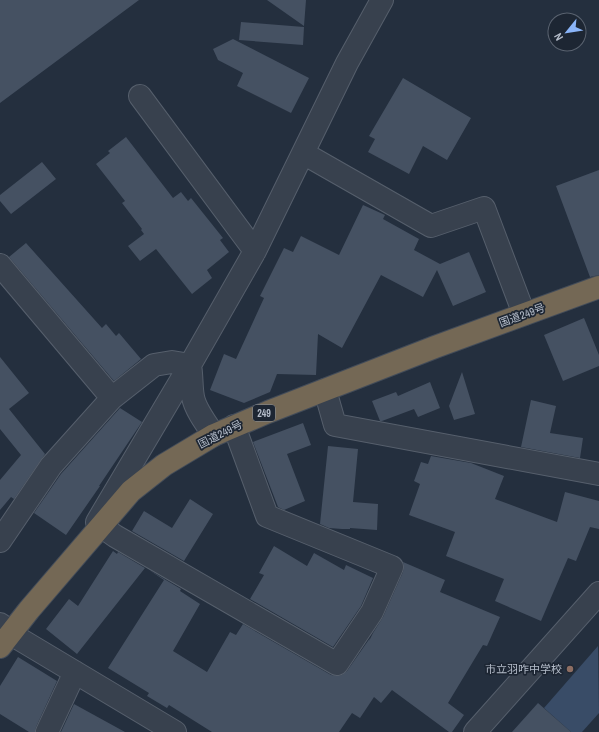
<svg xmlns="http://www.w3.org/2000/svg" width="599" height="732" viewBox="0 0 599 732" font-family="'Archivo Narrow','Noto Sans JP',sans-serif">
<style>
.water{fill:#394c67}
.building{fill:#455162}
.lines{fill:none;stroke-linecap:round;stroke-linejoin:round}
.minor-casing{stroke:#565f6c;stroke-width:24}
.highway-casing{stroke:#434c59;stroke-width:24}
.minor{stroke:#38414e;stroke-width:22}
.highway{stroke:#746855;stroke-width:22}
.education-dot{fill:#8d6e63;stroke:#1d2633;stroke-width:1.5}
.labels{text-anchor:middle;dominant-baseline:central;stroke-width:3.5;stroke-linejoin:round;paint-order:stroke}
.shield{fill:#1d2633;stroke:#878f9c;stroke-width:1}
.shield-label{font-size:10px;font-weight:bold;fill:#b4bcc9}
.street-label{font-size:11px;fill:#b4bcc9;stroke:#1d2633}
.poi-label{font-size:11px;fill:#b4bcc9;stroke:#1d2633;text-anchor:end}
</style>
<rect width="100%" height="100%" fill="#242f3e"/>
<path class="water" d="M598 646 599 713 582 732H571L544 708Z"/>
<path class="building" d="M0 0H139L0 103Z
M267 0H306L304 26Z
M241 22 304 27 303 45 239 40Z
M233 39 309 78 291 113 237 86 243 73 218 60 213 49Z
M403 78 471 118 447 160 423 146 409 174 368 152 375 139 369 136Z
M126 137 173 198 181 192 188 201 191 198 223 238 220 240 229 252 207 270 212 278 192 294 156 249 140 261 128 246 144 234 141 230 142 229 122 203 125 201 96 164 110 153 108 151Z
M42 162 56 179 11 214 0 201V195Z
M599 170V275L590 277 556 186Z
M363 205 385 215 383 219 419 239 414 250 440 264 469 252 486 292 453 306 437 270 423 297 381 275 342 348 318 334 316 375 277 374 270 392 244 403 210 390 224 354 236 359 264 298 260 296 284 248 293 252 301 236 339 255Z
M26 243 102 328 106 324 116 336 119 333 141 359 114 381 9 257Z
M584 318 599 355V366L563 381 544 335Z
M0 357 29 393 9 409 45 454 14 499 11 497 0 510V480L21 455 0 429Z
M462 372 475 414 454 420 449 406Z
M430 382 440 408 418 417 414 409 382 421H380L372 401 396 392 398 396Z
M531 400 556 406 550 433 583 438 580 458 521 447Z
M120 408 142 422 99 486H100L66 535 34 513 61 474Z
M303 423 311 445 287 454 305 501 284 510 278 507 253 442Z
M328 446 358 449 353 502 378 504 377 530 350 528V529H342L329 528 320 524Z
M431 456 471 463 504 476 495 499 557 522 565 492 599 501V529L590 527 576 561 568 558 541 621 495 601 504 579 446 556 455 532 409 515 420 484 414 481 421 462 428 464Z
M190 499 213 514 184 561 132 531 144 511 172 528Z
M274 546 307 566 314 553 344 570 346 565 373 578 361 606 333 647 250 599 264 575 259 573Z
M113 551 117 554 118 552 145 568 77 654 46 629 69 599 78 606Z
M403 562 445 580 440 592 500 617 487 646 483 645 448 703 464 715 452 732H449L392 690 381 703 374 697 360 718 352 713 339 732H212L169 705 167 708 147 696 149 693 108 668 164 580 149 570 181 589 180 591 200 604 173 651 207 672 230 632 236 635 243 624 331 675 336 676 342 675 347 671 370 638 369 641 373 633 383 617 403 572 404 566Z
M18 657 57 681 36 727 35 732H29L0 714V686Z
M538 703 571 732H512Z
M74 704 125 732H61Z"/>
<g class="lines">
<g class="minor-casing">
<path id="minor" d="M140 96 255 251
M303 153 431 226 484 208 524 314
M0 265 112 398
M325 390 335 425 599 474
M97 522 190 365 255 251 347 63 382 0
M101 526 115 536 337 664 372 612 392 567 267 516 234 426
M0 541 51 466 112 398 154 365 172 362 190 365C192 376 191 386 193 397 195 409 207 425 214 435
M0 624 11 634 175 732
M47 732 75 672
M475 732 599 593"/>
</g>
<g class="highway-casing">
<path id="highway" d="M0 647 29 610 131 491 164 465 214 435 268 412 435 347 599 287"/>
</g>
<use href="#minor" class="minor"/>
<use href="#highway" class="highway"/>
</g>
<circle class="education-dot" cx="570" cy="669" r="4"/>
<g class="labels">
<rect class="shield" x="253" y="405" width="22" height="16" rx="3"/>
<g class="shield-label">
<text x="264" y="413">249</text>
</g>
<g class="street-label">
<text transform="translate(522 315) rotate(-20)">国道249号</text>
<text transform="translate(220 434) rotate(-27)">国道249号</text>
</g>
<g class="poi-label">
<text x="562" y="669">市立羽咋中学校</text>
</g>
</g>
<g transform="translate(567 32) rotate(240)"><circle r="19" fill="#1d2633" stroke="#59626f"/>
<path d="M0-3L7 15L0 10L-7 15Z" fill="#8ab4f8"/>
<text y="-6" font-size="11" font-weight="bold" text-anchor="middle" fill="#b4bcc9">N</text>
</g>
</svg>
